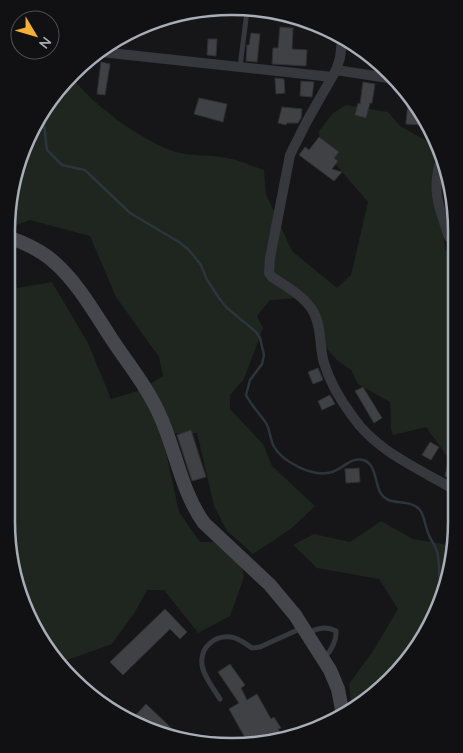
<svg xmlns="http://www.w3.org/2000/svg" width="463" height="753" viewBox="0 0 463 753" font-family="Quicksand,sans-serif">
<style>
.green{fill:#1e261f}
.lines{fill:none;stroke-linecap:round;stroke-linejoin:round}
.stream{stroke:#2c353c;stroke-width:2.5}
.building{fill:#404145;stroke:#303034}
.lane{stroke:#37383d;stroke-width:5}
.street{stroke:#37383d;stroke-width:10}
.secondary{stroke:#45474d;stroke-width:14}
.rim{fill:none;stroke:#a8adb8;stroke-width:2.5}
</style>
<rect width="100%" height="100%" fill="#161618"/>
<path class="green" d="M72 77C93 105 137 137 170 150 188 157 208 154 227 158 239 160 252 166 264 170L266 194 292 251 337 288 351 275 368 202 320 146 319 131 333 113 346 105 388 112 400 126 432 144 445 249 456 263 455 459 447 456 426 427 393 435 391 429 390 402 358 384 351 370 337 360 327 349 309 315 299 298 270 300 257 316 263 328 244 379 230 395V409L263 444 272 466 315 506 292 528 253 554 227 531 214 506 197 433 162 434 179 512 200 542H215L242 566 244 577 230 616 198 633 164 590H147L135 612 112 644 59 663 44 647 18 594 6 522 8 250 17 288 52 282 88 343 111 399 138 391 163 376 159 357 116 297 90 236 30 220 8 228V202L24 145 53 94Z
M381 521 413 539 455 546V551L439 608 410 659 357 709 352 711 349 684 373 651 398 609 379 579 317 568 293 545 314 534 350 542Z"/>
<g class="lines">
<path class="stream" d="M46 107 44 125 47 150 62 165 85 170 130 213 179 242 189 250 201 265 207 280 219 298 226 307 256 332 260 338 264 355 262 364 250 380 246 395C251 405 259 413 266 423 270 430 270 438 273 445 282 462 313 478 332 472 342 469 351 457 363 460 376 463 375 483 380 492 388 508 409 497 420 510 425 517 425 527 429 535 432 543 437 547 438 556 440 569 438 580 443 593"/>
</g>
<path class="building" d="M280 27 293 28 292 49 307 50 306 66 272 64 273 48H278Z
M251 33 260 34 257 62 246 61 247 45H249Z
M208 39H217L216 56 207 55Z
M101 62 110 64 105 95 97 94Z
M275 78 284 79 285 93 276 94Z
M301 81 314 82 312 97 300 96Z
M363 82 375 84 372 103H370L366 118 355 115 358 103 360 104Z
M199 98 227 104 223 122 194 114Z
M408 101 422 118V125L406 124Z
M282 107 302 109 301 118 298 123H287L286 125 278 123Z
M319 137 339 152 334 158 338 161 332 169 342 172 334 181 299 155 305 147 309 150Z
M318 368 323 380 313 384 308 372Z
M363 387 382 418 374 423 355 391Z
M330 395 335 404 322 410 318 401Z
M191 430 206 477 192 481 177 435Z
M430 442 439 447 431 460 422 455Z
M448 463 455 465V481L445 476Z
M359 468 360 482 346 483 345 469Z
M165 609 187 632 180 639 170 629 123 675 110 662Z
M230 664 245 685 241 688 247 700 257 694 271 719 274 717 281 728 278 729 284 740 248 743 229 709 239 703 218 672Z
M146 704 184 740 159 735 131 720Z"/>
<g class="lines">
<path class="lane" d="M240 67 247 11
M308 633C318 628 326 626 336 631 337 640 331 651 325 657
M220 699C214 689 203 676 202 664 200 647 215 635 231 637 239 638 246 644 252 648L260 647 302 628"/>
<path class="street" d="M342 40 340 58 336 70 307 121 290 155 270 258 269 273 272 277C286 286 304 296 313 311 322 326 319 347 324 363 330 383 341 401 353 417 377 452 420 469 455 490
M101 52 332 77
M336 70 388 78V76
M441 159C431 190 439 207 449 237L456 234"/>
<path class="secondary" d="M8 237C25 243 41 250 54 262 78 283 94 312 111 338 128 364 149 389 161 418 176 452 182 493 204 523L270 585 295 615 330 670 338 689 343 715"/>
</g>
<path d="M0 0H463V753H0ZM231 15H232A216 216 0 0 1 448 231V522A216 216 0 0 1 232 738H231A216 216 0 0 1 15 522V231A216 216 0 0 1 231 15Z" fill="#111113" fill-rule="evenodd"/>
<path class="rim" d="M231 15H232A216 216 0 0 1 448 231V522A216 216 0 0 1 232 738H231A216 216 0 0 1 15 522V231A216 216 0 0 1 231 15Z"/>
<g transform="translate(35 35) rotate(128)"><circle r="24" fill="#111113" stroke="#4d4f55"/>
<path d="M0-4L9 19L0 12L-9 19Z" fill="#f2b134"/>
<text y="-8" font-size="14" font-weight="bold" text-anchor="middle" fill="#a8adb8">N</text>
</g>
</svg>
